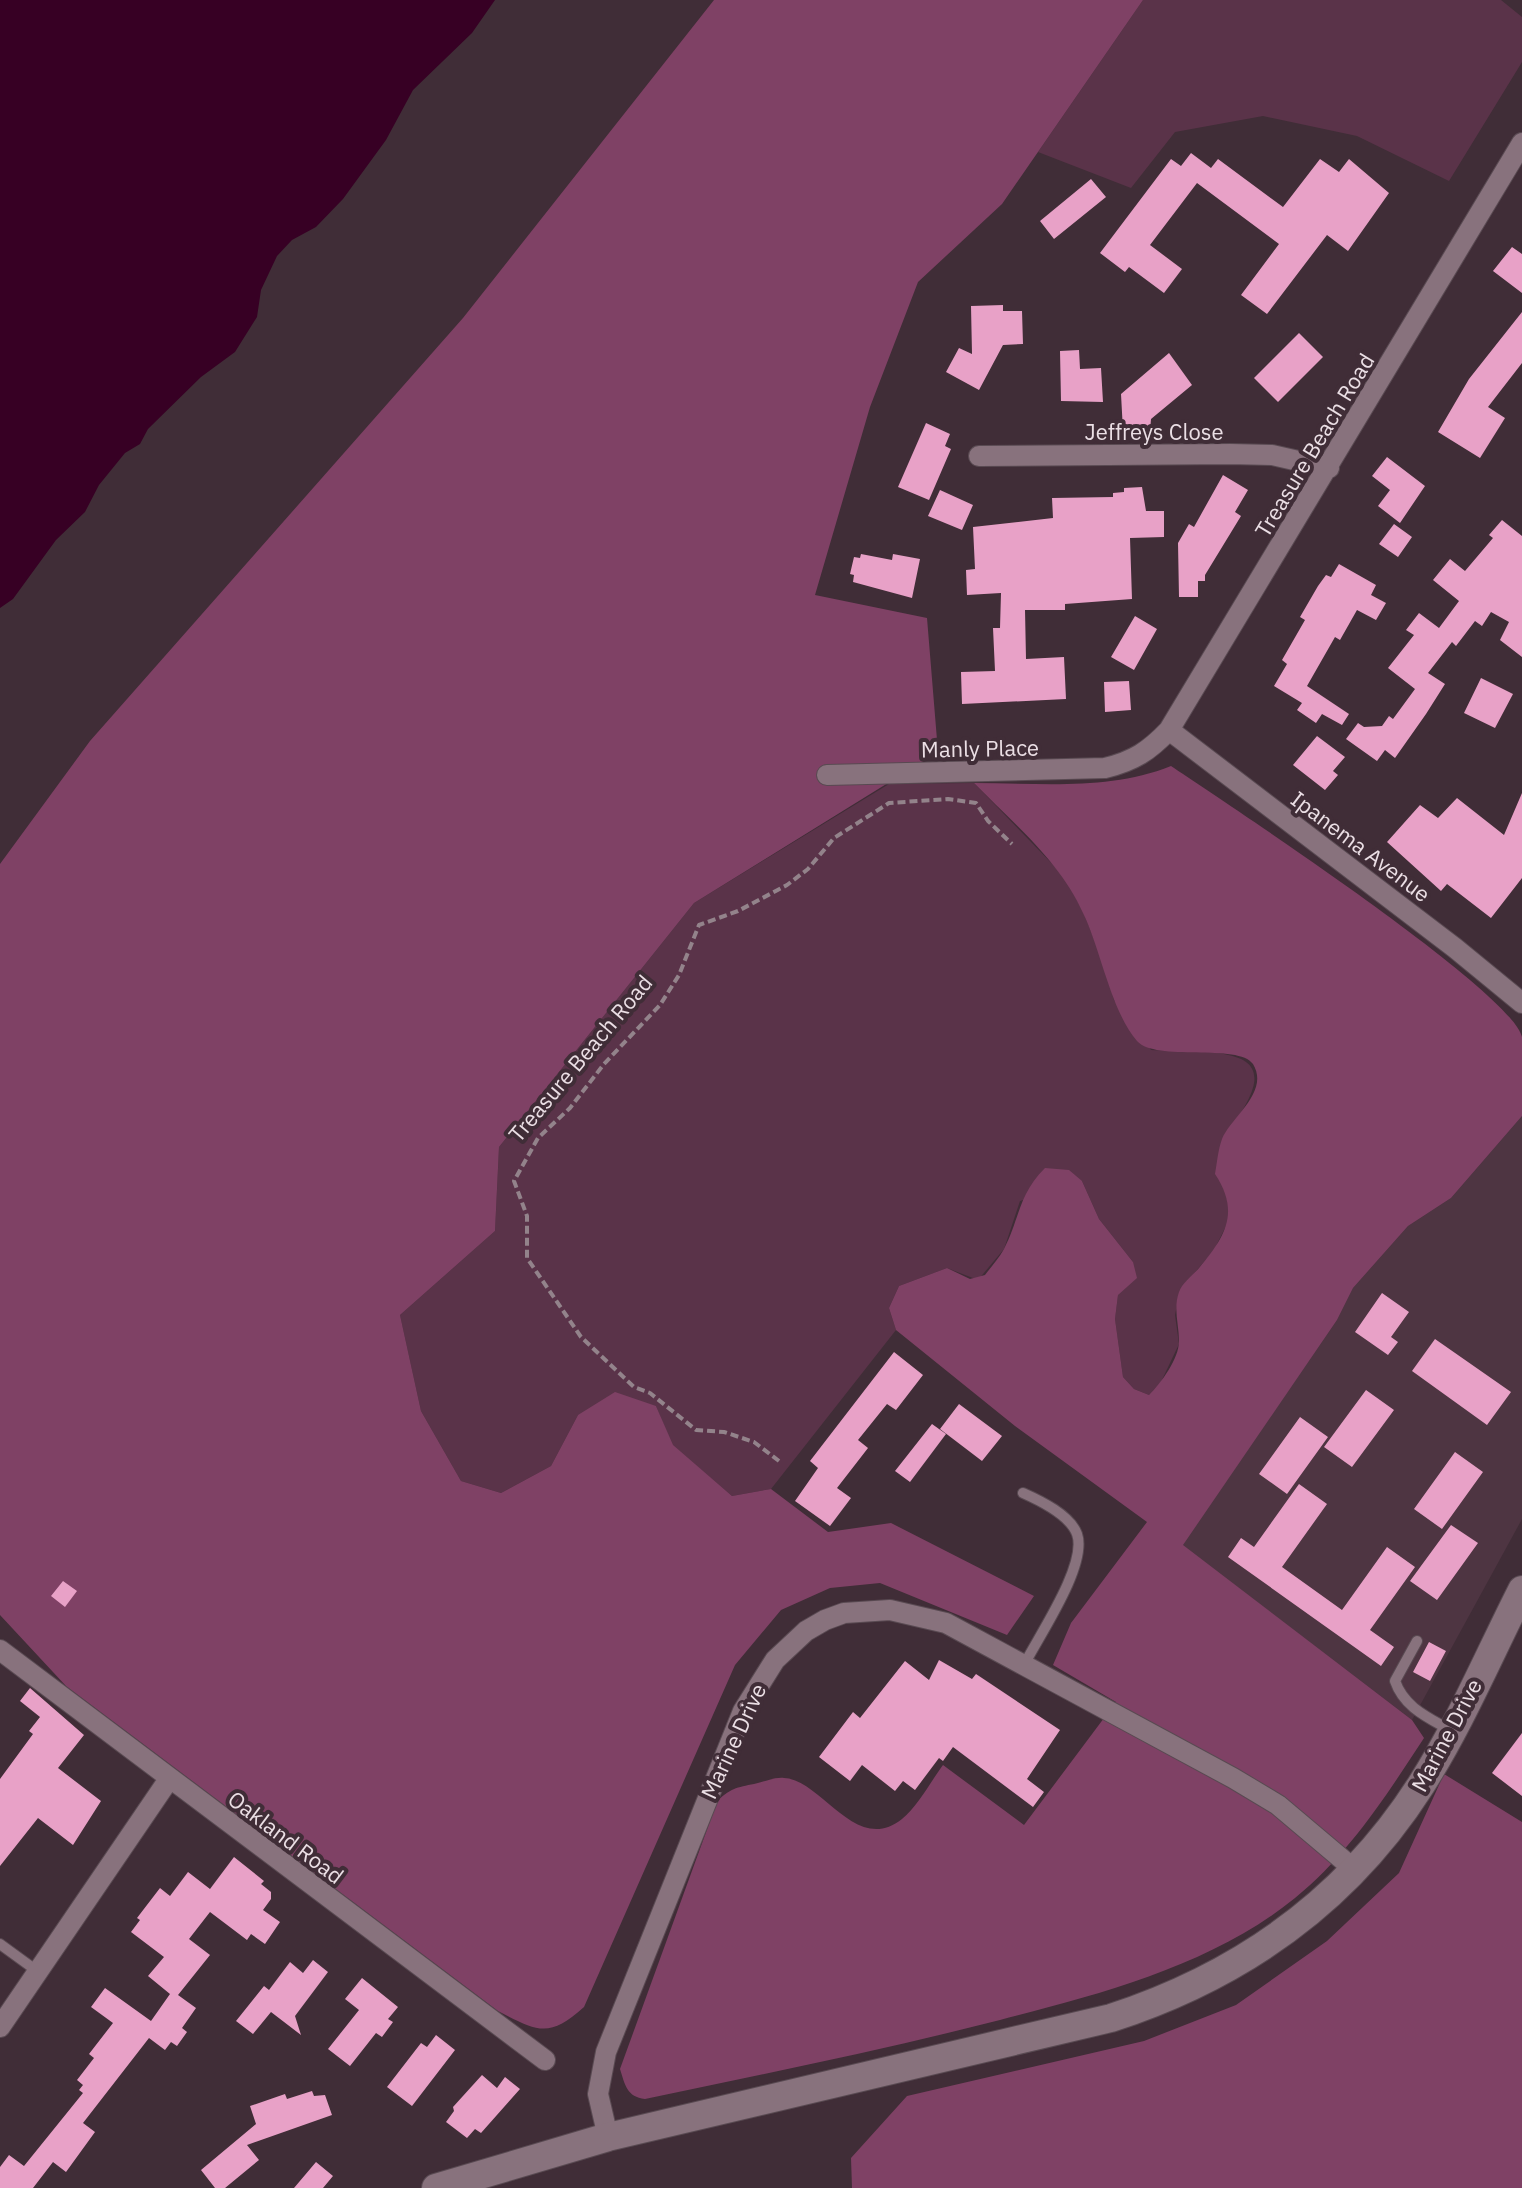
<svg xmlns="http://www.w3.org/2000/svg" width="1522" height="2188" viewBox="0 0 1522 2188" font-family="'IBM Plex Sans',sans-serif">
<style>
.built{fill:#4e3542}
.green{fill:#5a3349}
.forest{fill:#7f4165}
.water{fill:#370024}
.building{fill:#e8a1c7}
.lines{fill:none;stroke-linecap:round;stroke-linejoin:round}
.lane-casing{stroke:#594a52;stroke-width:12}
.street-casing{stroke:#594a52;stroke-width:22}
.secondary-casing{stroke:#594a52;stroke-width:30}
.path{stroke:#93838b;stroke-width:4;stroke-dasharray:8 4;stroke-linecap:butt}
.lane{stroke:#88727d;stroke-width:10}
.street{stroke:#88727d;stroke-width:20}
.secondary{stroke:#88727d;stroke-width:28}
.labels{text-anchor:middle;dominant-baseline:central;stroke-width:8;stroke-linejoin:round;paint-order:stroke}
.street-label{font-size:22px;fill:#ebdfe5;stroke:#402d37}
</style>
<rect width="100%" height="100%" fill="#402d37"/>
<path class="built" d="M1522 1116V1519L1412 1720 1182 1545 1337 1320 1353 1288 1408 1226 1451 1198Z"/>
<path class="green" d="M1143 0H1501L1522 17V62L1449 181 1357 136 1263 116 1175 132 1131 188 1038 152Z
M974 783 1063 875 1083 911 1106 970 1114 1000 1151 1050C1227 1053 1297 1045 1223 1137L1229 1220 1214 1250 1180 1290 1175 1315 1179 1344 1161 1382 1149 1395 1134 1389 1123 1377 1115 1319 1118 1295 1133 1262 1099 1219 1082 1181 1020 1201 1004 1249 978 1280 947 1268 899 1286 889 1308 896 1330 771 1489 732 1496 672 1445 656 1406 578 1415 551 1466 501 1493 461 1481 421 1411 400 1315 495 1231 499 1147 694 903 889 784Z"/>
<path class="forest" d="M714 0H1143L1002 204 918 282 870 407 815 595 927 618 938 752 694 903 499 1147 495 1231 400 1315 421 1411 461 1481 501 1493 551 1466 578 1415 615 1392 656 1406 673 1445 732 1496 771 1489 828 1532 891 1523 1034 1596 1007 1635 880 1583 830 1588 781 1610 735 1665 584 2007C549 2039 537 2031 498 2011L66 1686 0 1615V864L90 741 463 318Z
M1171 766C1226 803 1511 990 1522 1037 1522 1061 1522 1092 1522 1116L1451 1198 1408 1226 1353 1288 1337 1320 1183 1545 1412 1720 1424 1738C1386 1796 1349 1854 1295 1898 1213 1965 1101 1994 1000 2020 883 2050 764 2074 645 2099 627 2097 625 2085 620 2069L717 1802C728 1789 738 1787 754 1784 763 1782 775 1777 784 1778 821 1779 856 1856 902 1819 918 1806 931 1781 943 1765L1024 1825 1116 1702 1053 1665 1071 1623 1147 1522 1015 1426 896 1330 889 1308 899 1286 947 1268 970 1279 985 1275C991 1267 999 1258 1004 1249 1020 1218 1018 1195 1045 1168L1069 1170 1082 1181 1099 1219 1133 1262 1137 1278 1118 1295 1115 1319 1123 1377 1134 1389 1149 1395C1161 1383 1179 1359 1179 1341 1179 1324 1173 1309 1179 1292 1182 1283 1193 1275 1199 1268 1226 1236 1240 1212 1215 1174 1217 1163 1218 1150 1222 1139 1231 1117 1270 1092 1253 1064 1239 1043 1155 1062 1137 1041 1111 1011 1101 950 1083 913 1060 861 1013 823 974 783 1040 783 1109 791 1171 766Z
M1444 1774 1522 1822V2188H852L851 2158 907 2096 1144 2041 1236 2005 1327 1941 1399 1873Z"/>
<path class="water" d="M0 0H495L472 33 413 90 386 140 343 199 316 227 292 240 277 256 261 290 257 317 235 352 201 377 148 429 140 444 125 453 99 485 85 512 56 540 13 599 0 608Z"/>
<path class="building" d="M1191 153 1211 168 1218 159 1283 207 1320 159 1339 172 1349 159 1389 193 1348 251 1327 235 1267 314 1241 295 1279 244 1197 183 1150 245 1182 269 1164 293 1129 267 1125 272 1100 253 1171 159 1181 166Z
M1091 179 1106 197 1054 239 1040 221Z
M1512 247 1522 254V293L1493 271Z
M1003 305V311H1022L1023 344 1003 345 979 390 946 372 959 348 972 354 971 306Z
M1522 312V363L1488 407 1505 418 1480 458 1438 432 1469 379Z
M1299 333 1323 357 1278 402 1254 378Z
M1079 350 1080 369 1101 368 1103 402 1061 401 1060 351Z
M1169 353 1192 385 1151 419 1150 431H1123L1121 394Z
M926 423 950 434 945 446 951 449 929 500 898 487Z
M1387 457 1425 486 1400 523 1378 506 1390 490 1372 476Z
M1223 475 1248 490 1235 512 1241 516 1205 575V581H1198V597H1179L1178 543 1189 524 1194 527Z
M1142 487 1146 511H1164V537L1130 538 1132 599 1065 604V610H1025L1026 659 1064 657 1066 699 962 704 961 672 995 671 993 628H1000L1001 593 967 595 966 570 975 569 973 527 1053 518 1052 498 1113 497V493L1124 492V488Z
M940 490 973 505 962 530 928 516Z
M1502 520 1522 536V657L1500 640 1509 622 1491 612 1482 626 1475 621 1456 646 1452 642 1428 673 1445 684 1426 714 1395 758 1385 750 1377 761 1346 739 1358 723 1364 727 1382 726 1389 716 1393 719 1415 689 1388 668 1414 635 1406 630 1419 613 1439 628 1459 601 1433 580 1450 559 1465 571 1493 538 1489 535Z
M1394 524 1412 537 1398 557 1379 544Z
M861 554 892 560 893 554 920 559 912 598 853 582 854 575 850 574 854 557 860 558Z
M1339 564 1376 585 1371 595 1386 603 1376 620 1357 610 1340 640 1335 637 1307 686 1349 714 1342 725 1322 714 1316 723 1297 710 1302 703 1274 686 1287 664 1282 660 1305 620 1300 617 1318 586 1326 575 1331 577Z
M1135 616 1157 629 1134 670 1111 657Z
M1481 678 1513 694 1495 728 1464 713Z
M1129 681 1131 710 1105 712 1104 682Z
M1317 736 1345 757 1333 771 1338 775 1325 790 1293 765Z
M1522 793V878L1491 918 1447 884 1441 891 1387 842 1420 805 1438 818 1457 798 1504 835Z
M1382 1293 1409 1312 1391 1337 1398 1342 1388 1355 1355 1332Z
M1435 1339 1511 1392 1487 1425 1412 1371Z
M894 1352 923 1375 896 1410 887 1404 858 1440 868 1448 837 1488 851 1498 830 1526 795 1501 818 1468 810 1461Z
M1366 1390 1394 1410 1352 1467 1324 1447Z
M959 1404 1002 1436 982 1461 940 1429Z
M1300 1417 1328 1437 1287 1494 1259 1474Z
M932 1424 946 1434 910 1482 895 1471Z
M1455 1452 1483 1472 1442 1529 1414 1509Z
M1299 1484 1327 1504 1282 1567 1342 1610 1387 1547 1415 1567 1370 1630 1394 1647 1381 1666 1228 1557 1241 1538 1254 1547Z
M1451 1525 1478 1543 1437 1600 1410 1581Z
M63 1581 77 1591 65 1607 51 1596Z
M1429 1642 1446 1651 1430 1681 1413 1672Z
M939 1660 972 1679 976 1674 1060 1730 1027 1779 1044 1792 1033 1807 953 1747 943 1761 939 1758 915 1790 903 1781 895 1791 862 1765 850 1781 819 1757 853 1712 860 1718 905 1661 929 1680Z
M30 1688 84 1735 58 1768 101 1801 73 1845 38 1818 0 1866V1779L33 1734 29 1731 40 1717 20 1701Z
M1522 1733V1796L1492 1773Z
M234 1857 264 1881 261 1884 271 1892V1899L263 1910 280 1922 265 1944 251 1934 247 1940 210 1912 189 1939 210 1955 178 1995 196 2008 182 2028 187 2032 177 2046 171 2042 165 2050 149 2038 83 2123 95 2132 66 2172 53 2162 33 2188H0V2167L9 2155 24 2166 83 2093 79 2090 83 2085 77 2080 94 2058 89 2054 113 2023 91 2007 105 1988 151 2021 170 1994 148 1976 164 1957 131 1932 140 1920 137 1918 160 1888 170 1896 188 1872 210 1889Z
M313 1960 328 1972 295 2016 301 2035 271 2012 253 2034 236 2021 264 1986 269 1990 290 1962 303 1973Z
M362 1978 398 2007 388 2019 393 2022 382 2037 376 2033 350 2066 328 2049 359 2010 345 1999Z
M436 2035 455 2050 412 2106 387 2087 421 2043 427 2047Z
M482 2075 497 2088 505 2077 520 2089 481 2133 475 2129 467 2138 446 2122 454 2111 453 2107Z
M312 2091 314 2096 325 2095 332 2115 247 2145 259 2160 225 2188H215L201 2170 256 2124 250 2106 285 2094 287 2099Z
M316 2162 333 2176 323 2188H294Z"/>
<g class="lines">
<g class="lane-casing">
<path id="lane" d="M1023 1493C1041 1501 1070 1515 1077 1534 1088 1565 1038 1637 1024 1665
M1417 1641 1395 1681C1404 1707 1427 1717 1450 1730
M0 1944 37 1971"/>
</g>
<g class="street-casing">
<path id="street" d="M979 456 1230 454 1272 455 1329 468
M1169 730 1455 948 1522 1003
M827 775 1105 768C1134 761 1149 751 1169 730L1522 143
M0 1650 545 2060
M0 2027 169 1779
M608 2137 598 2094 606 2052 743 1711 775 1660 806 1631 825 1620 844 1613 890 1610 946 1623 1233 1778 1278 1805 1355 1870"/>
</g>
<g class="secondary-casing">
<path id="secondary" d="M436 2188 608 2137 1111 2018C1240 1976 1347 1901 1421 1785 1460 1724 1489 1655 1522 1590"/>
</g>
<path class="path" d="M779 1461 754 1442 724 1432 696 1430 650 1393 634 1387 581 1337 527 1258V1216L514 1181 538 1138 570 1108 604 1064 660 1005 679 975 699 925 738 911 787 885 808 869 834 838 889 803 948 799 976 803 988 821 1012 844"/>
<use href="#lane" class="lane"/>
<use href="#street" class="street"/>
<use href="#secondary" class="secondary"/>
</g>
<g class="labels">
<g class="street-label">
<text x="1154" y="431">Jeffreys Close</text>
<text transform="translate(1314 445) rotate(-59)">Treasure Beach Road</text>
<text transform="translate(980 748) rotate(-1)">Manly Place</text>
<text transform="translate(1361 846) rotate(37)">Ipanema Avenue</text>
<text transform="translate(580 1058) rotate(-50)">Treasure Beach Road</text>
<text transform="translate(1446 1735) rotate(-62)">Marine Drive</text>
<text transform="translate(733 1741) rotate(-65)">Marine Drive</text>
<text transform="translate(286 1837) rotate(37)">Oakland Road</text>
</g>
</g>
</svg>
